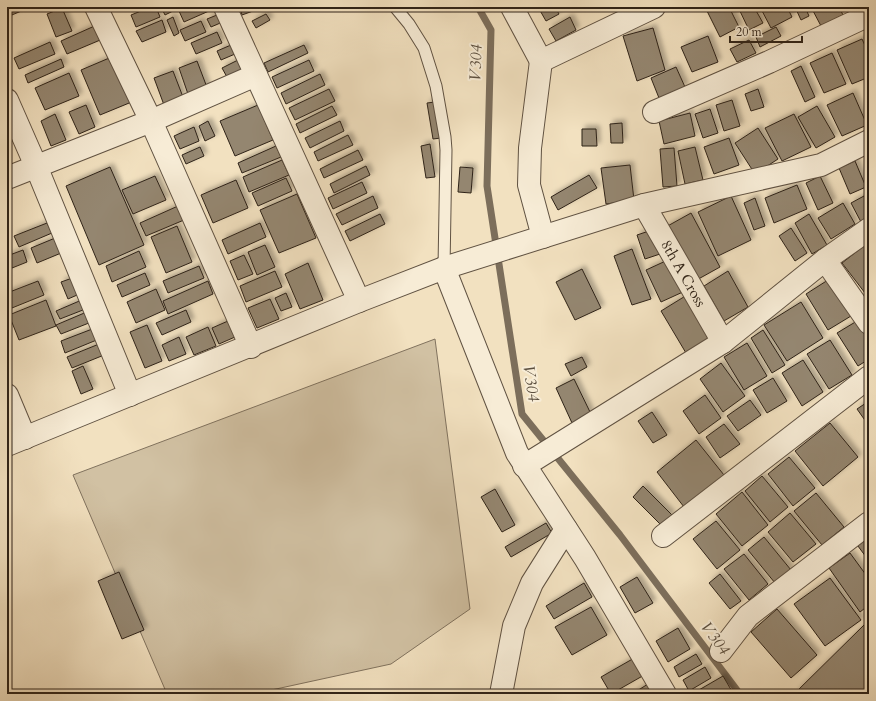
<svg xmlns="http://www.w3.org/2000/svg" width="876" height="701" viewBox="0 0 876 701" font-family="Cardo,serif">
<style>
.green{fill:#d1c1a3;stroke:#80725e}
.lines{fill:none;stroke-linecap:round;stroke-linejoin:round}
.stream{stroke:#7c6e5b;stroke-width:7}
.building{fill:#94866f;stroke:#2f2318;filter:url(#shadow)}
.service-casing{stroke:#605242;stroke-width:13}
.minor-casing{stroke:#605242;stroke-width:24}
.tertiary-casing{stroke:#605242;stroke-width:24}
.service{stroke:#f7ecd6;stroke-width:11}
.minor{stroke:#f7ecd6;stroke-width:22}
.tertiary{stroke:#f7ecd6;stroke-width:22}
.labels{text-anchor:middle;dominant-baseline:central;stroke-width:4;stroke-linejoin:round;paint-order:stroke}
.street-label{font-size:15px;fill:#2f2318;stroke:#f7ecd6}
.water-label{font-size:16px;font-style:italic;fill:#5c4f3f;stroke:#f7ecd6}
</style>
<defs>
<filter id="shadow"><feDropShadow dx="3.5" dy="-3.5" stdDeviation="2" flood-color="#0004"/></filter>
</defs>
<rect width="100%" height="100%" fill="#f2e1c0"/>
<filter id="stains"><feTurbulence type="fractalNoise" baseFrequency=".005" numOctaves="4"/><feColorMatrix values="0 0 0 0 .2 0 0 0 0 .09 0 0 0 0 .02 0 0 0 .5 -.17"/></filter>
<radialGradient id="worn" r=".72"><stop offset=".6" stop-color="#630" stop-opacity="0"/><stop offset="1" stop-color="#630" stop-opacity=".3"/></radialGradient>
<path class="green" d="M435 339 470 609 391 664 253 694H167L73 475Z"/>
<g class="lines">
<path class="stream" d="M478 7 491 30 487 186 522 414 620 535 740 694"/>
</g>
<path class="building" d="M7 7H31L7 17Z
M151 7H156L160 17 136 27 131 15Z
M161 7H171L173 11 165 15Z
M189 7H218L184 22 179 11Z
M242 7H264L242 15 240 8Z
M538 7H555L559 14 546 21Z
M705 7H729L739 27 720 37Z
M738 7H754L763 23 749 30Z
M760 7H787L792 17 771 28Z
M795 7H805L809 16 801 20Z
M811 7H839L843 15 821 26Z
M62 8 72 31 56 37 47 14Z
M222 13 225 21 211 27 207 19Z
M266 14 270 20 256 28 252 21Z
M173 17 179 33 174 36 167 20Z
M570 17 576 30 556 41 549 29Z
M162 20 166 32 142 42 136 31Z
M201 21 206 32 185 41 180 30Z
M99 24 105 38 67 54 61 41Z
M776 27 781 36 760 47 756 37Z
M653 28 665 70 637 81 623 36Z
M217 32 222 43 196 54 191 43Z
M708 36 718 62 692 72 681 47Z
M862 39 869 54V77L852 84 837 50Z
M749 40 756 53 737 62 730 49Z
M50 42 55 54 19 69 14 58Z
M238 42 242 51 221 60 217 51Z
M304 45 308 53 268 72 264 63Z
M832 53 846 84 824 93 810 63Z
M114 56 134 101 100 115 81 70Z
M242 58 247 68 227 77 222 68Z
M61 59 64 67 28 83 25 75Z
M309 60 314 71 277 88 272 77Z
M197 61 208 90 189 97 179 68Z
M801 66 815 97 805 102 791 71Z
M676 67 685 87 659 98 651 78Z
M173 71 183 97 164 105 154 78Z
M69 73 79 96 45 110 35 88Z
M320 74 325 85 286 104 281 93Z
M329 89 335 101 295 120 289 108Z
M758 89 764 107 751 111 745 94Z
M853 93 867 125 842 136 827 105Z
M732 100 740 126 724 131 716 105Z
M435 102 441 138 433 139 427 103Z
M86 105 95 127 79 134 69 112Z
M258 105 273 140 235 156 220 121Z
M332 106 337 115 300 133 296 124Z
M817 106 835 137 816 148 798 117Z
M710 109 718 133 703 138 695 114Z
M690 113 695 136 664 144 659 121Z
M55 114 66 140 51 146 41 121Z
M794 114 811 147 782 161 765 128Z
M208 121 215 136 205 141 199 126Z
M340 121 344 131 310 148 305 138Z
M622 123 623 143H611L610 124Z
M194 127 199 141 180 149 174 136Z
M758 128 778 159 755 174 735 143Z
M582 129H596L597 146H582Z
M348 135 353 145 318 161 314 152Z
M729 138 739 165 714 174 704 147Z
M430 144 435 177 426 178 421 146Z
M276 146 281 157 242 173 238 163Z
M200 147 204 156 186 164 182 155Z
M695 147 703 180 685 184 678 151Z
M674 148 677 186 663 187 660 149Z
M358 150 363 160 324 178 320 169Z
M282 160 289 175 249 192 243 177Z
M855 161 866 187 850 194 839 168Z
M630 165 634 200 606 204 601 168Z
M366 166 370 175 334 193 330 184Z
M110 167 144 245 99 265 66 186Z
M460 167 473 168 471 193 458 192Z
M589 175 597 188 558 210 551 197Z
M155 176 166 200 133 214 122 190Z
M820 176 833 203 818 210 806 183Z
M286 178 292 191 258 206 252 193Z
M236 180 248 208 213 223 201 195Z
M362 182 367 193 333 209 328 198Z
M797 185 807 209 774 223 765 198Z
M297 194 316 238 279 253 260 210Z
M373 196 378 208 342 225 336 214Z
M731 196 751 240 718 256 698 212Z
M864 196 869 206V218L861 222 851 203Z
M755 198 765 226 754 230 744 203Z
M843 203 855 224 831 239 818 218Z
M178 206 184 220 146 236 140 223Z
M691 213 720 267 693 282 664 228Z
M380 214 385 224 350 241 345 231Z
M809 214 827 245 812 254 795 223Z
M47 223 52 233 19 247 14 236Z
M260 223 266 237 228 254 222 240Z
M177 226 192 262 166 273 151 237Z
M791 228 807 253 795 261 779 236Z
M652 230 660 254 645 259 637 235Z
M60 236 66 251 37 263 31 248Z
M265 245 275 267 257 275 248 252Z
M865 245 869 250V290L865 293 842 263Z
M632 249 651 299 632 305 614 256Z
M23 250 27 262 7 270V256Z
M139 251 146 267 112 282 106 266Z
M244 255 253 274 238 280 230 261Z
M670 259 685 291 661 302 646 270Z
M308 263 323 300 300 309 285 274Z
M199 266 204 278 168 293 163 281Z
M582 269 601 308 575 320 556 282Z
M275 271 282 287 246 302 240 286Z
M728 271 748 307 724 321 704 286Z
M145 273 150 285 122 297 117 285Z
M78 276 84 292 68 299 61 282Z
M828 280 851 316 828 330 806 294Z
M38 281 44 295 7 310V293Z
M208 281 213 294 168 314 163 301Z
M156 289 165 310 136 323 127 302Z
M286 293 292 307 281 311 275 298Z
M687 295 712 337 686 353 661 311Z
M84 299 88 308 60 319 56 311Z
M270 299 279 319 257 328 248 308Z
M46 300 56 326 19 340 9 315Z
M801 302 823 338 787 361 764 325Z
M186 310 191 322 162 335 156 323Z
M89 311 94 321 61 334 56 325Z
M862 318 869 330V359L858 366 837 333Z
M228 321 235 337 219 344 212 328Z
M147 325 162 361 145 368 130 332Z
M100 326 104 337 65 353 61 341Z
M208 327 216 346 194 355 186 337Z
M763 330 785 365 772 373 751 338Z
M179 337 186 354 169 361 162 345Z
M830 340 852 375 829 389 807 354Z
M104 342 109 353 72 368 67 357Z
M747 343 767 376 744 390 724 357Z
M582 357 587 367 571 376 565 364Z
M803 360 823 392 802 406 782 373Z
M721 363 745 396 723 412 700 379Z
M83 366 93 389 81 394 72 371Z
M773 378 787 401 767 413 753 390Z
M574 379 591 414 572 423 556 388Z
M705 395 721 418 699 434 683 411Z
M750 400 761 415 738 431 727 416Z
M869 401V426L857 409Z
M652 412 667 435 653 443 638 421Z
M830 423 858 457 823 486 795 451Z
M724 424 740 444 720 458 706 437Z
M696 440 724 475 684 507 657 472Z
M789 457 815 488 793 506 768 474Z
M762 476 788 507 770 522 745 491Z
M643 486 672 515 662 526 633 497Z
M495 489 515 525 502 532 481 497Z
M742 492 768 525 742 546 716 514Z
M816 493 844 527 822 545 794 511Z
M790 513 816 544 793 562 768 532Z
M716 521 740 550 717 569 693 539Z
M546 523 552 533 511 557 505 547Z
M869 532V561L855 542Z
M764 537 791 570 775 583 748 550Z
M850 553 869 579V605L860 612 829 568Z
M744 554 768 584 749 600 724 569Z
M119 572 144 630 122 639 98 581Z
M720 574 741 601 730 609 709 583Z
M637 577 653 603 635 613 620 587Z
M830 578 861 620 825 646 794 604Z
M584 583 592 597 554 619 546 606Z
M591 607 607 635 572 655 555 627Z
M777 609 817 655 791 678 751 632Z
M864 625 869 629V694H796L795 693Z
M678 628 690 649 668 662 656 641Z
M696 654 702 664 679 677 674 667Z
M636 657 646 674 611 694 601 677Z
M705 667 711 678 689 691 683 680Z
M723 676 733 693 731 694H692Z
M648 684 654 694H632Z"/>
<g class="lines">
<g class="service-casing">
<path id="service" d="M395 7 409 24 424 48 436 86 445 137 446 150 444 268"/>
</g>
<g class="minor-casing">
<g id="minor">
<path d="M96 7 151 121 251 347"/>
<path d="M225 7 359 301"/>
<path d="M512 7 541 61 654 7"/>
<path d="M541 61 530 148 529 185 543 237"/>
<path d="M7 100 36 166 130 395"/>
<path d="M654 112 769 62 869 15"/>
<path d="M7 178 151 121 256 75"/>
<path id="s1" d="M644 205 723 342"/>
<path d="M825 260 869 323"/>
<path d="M444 268 517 453 585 558 665 694"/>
<path d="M7 395 25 438"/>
<path d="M524 466 723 342 825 260 869 229"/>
<path d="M663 536 869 377"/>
<path d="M721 651 748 616 869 523"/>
<path d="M501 694 514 626 532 583 566 529"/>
</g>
</g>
<g class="tertiary-casing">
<path id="tertiary" d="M7 445 359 301 444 268 644 205 821 165 869 141"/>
</g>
<use href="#service" class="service"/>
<use href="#minor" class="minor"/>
<use href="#tertiary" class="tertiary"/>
</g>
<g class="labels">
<g class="street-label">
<text stroke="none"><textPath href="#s1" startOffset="79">8th A Cross</textPath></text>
</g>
<g class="water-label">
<text transform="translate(476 63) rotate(-88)">V304</text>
<text transform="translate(531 383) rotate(81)">V304</text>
<text transform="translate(715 638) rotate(53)">V304</text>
</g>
</g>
<rect width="876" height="701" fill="none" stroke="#f2e1c0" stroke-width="24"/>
<rect x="8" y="8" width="860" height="685" fill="none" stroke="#2f2318" stroke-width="2"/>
<rect x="12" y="12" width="852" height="677" fill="none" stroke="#2f2318"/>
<path d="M730 36v6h72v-6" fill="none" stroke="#2f2318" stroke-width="2"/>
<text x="736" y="36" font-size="12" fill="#2f2318" stroke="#f7ecd6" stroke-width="3" paint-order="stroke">20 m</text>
<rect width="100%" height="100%" filter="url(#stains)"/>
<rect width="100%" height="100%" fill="url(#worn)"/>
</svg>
